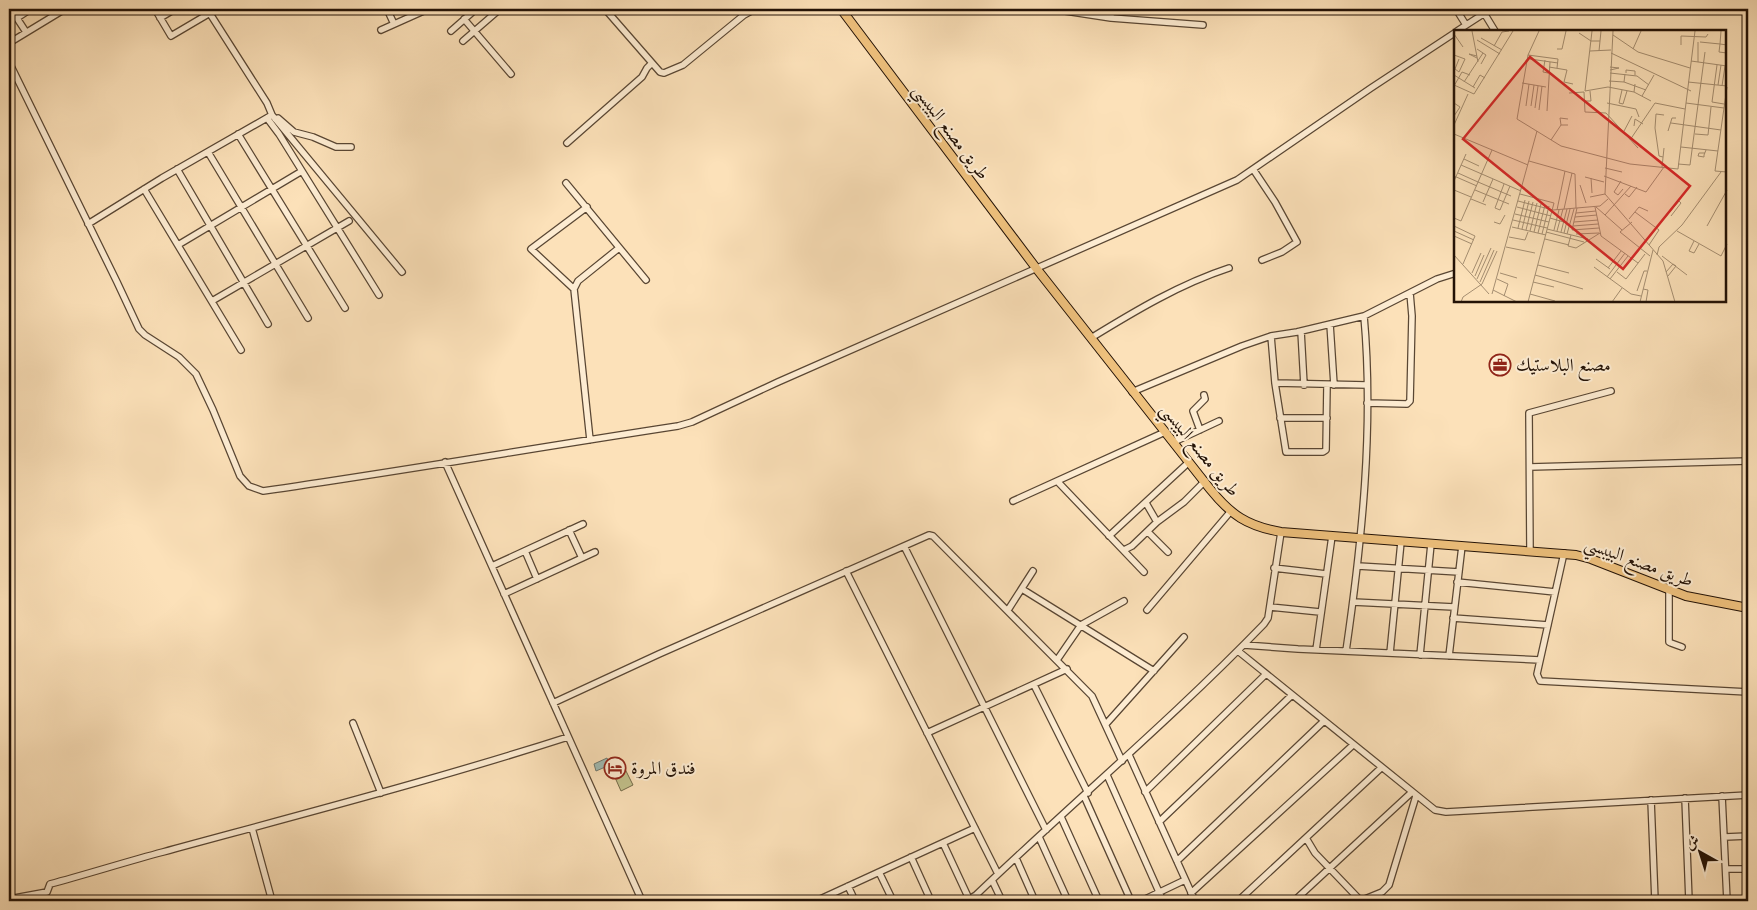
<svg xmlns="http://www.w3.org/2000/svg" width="1757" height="910" viewBox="0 0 1757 910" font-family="'IM FELL Double Pica',Amiri,serif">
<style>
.green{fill:#c3c28c;stroke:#736a49}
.water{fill:#a0bcb5;stroke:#6e786f}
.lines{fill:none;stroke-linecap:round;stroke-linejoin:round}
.minor-casing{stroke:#594633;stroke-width:8}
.major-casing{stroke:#231206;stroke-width:10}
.minor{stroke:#fdecd2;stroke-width:5.5}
.major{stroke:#eec07c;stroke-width:8}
.labels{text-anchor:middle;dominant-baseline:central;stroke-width:4;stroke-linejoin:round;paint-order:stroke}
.street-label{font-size:18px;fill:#231206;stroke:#fdecd2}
.poi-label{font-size:18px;fill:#231206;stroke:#fdecd2;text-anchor:start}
.inset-road{fill:none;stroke:#a58e71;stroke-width:1}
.view{fill:#d62828;fill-opacity:0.15;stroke:#d62828;stroke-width:2.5}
.inset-edge{fill:none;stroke:#231206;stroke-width:2.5}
</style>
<rect width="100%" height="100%" fill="#fce1b9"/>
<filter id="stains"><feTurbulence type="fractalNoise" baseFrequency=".004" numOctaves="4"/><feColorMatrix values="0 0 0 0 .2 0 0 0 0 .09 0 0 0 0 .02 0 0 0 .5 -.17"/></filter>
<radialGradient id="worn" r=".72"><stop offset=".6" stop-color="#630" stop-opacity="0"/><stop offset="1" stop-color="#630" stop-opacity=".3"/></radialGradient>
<path class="green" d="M624 767 633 785 621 791 613 773Z"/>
<path class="water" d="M607 758 610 765 596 771 594 764Z"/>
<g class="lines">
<g class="minor-casing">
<path id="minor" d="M11 9 26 32
M155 9 171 36 210 13
M207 9 267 103 272 115 402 272
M387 9 394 24
M605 9 660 72 664 73 683 65 744 15 755 9
M1052 9 1111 18 1203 25
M1456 9 1466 25
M1484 13 1495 31
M17 18 31 9
M160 18 175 9
M1111 18V9
M464 19 511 74
M381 30 428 9
M451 31 476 9
M1457 31 1491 9
M463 41 500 9
M9 43 65 9
M9 62 117 282 139 329 145 335 179 357 196 374 213 410 240 476 249 486 263 491C402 471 540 447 678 426L692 422 778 382 1237 180 1371 88 1456 32
M267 118 279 134 379 295
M275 119 278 118 294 132 313 137 336 147H351
M238 134 345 308
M567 143 642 77 647 68 652 63
M208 152 308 318
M177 169 268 324
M1253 169 1275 202 1297 242 1282 252 1262 260
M566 183 646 280
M144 189 241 350
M88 224 162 178 272 115
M178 245 302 171
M574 289 531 249 587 207
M212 301 349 221
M1330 324 1334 385
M1301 331 1304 385
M1271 336 1275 383 1286 452H1323L1326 450 1327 385
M1091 338C1135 311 1180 284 1229 268
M1275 383 1367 385
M1132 392 1242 346 1271 336 1297 332 1364 316 1437 279 1456 273
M1367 403 1407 404 1410 401 1412 316 1410 293
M1280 418H1327
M1200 430 1193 411 1205 399 1204 395
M590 440 574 289 578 281 619 248
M1174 442 1219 421
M445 462 642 901
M1530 467 1748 461
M1058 482 1144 572
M1013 501 1165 432
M1146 503 1157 522
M569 530 582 558
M1148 532 1168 552
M1109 536 1189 462
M904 546 1046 830
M1124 550 1132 546 1157 522 1184 502 1205 481
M525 551 537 579
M1530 551 1529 413 1611 391
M1564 553 1537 674 1540 681 1748 692
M492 566 583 524
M1358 566 1459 572
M1274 568 1326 574
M846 571 998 874
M1457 582 1555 592
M1022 589 1154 671
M1669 590V642L1671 643 1682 647
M504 594 595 552
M1353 602 1454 607
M1270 607 1320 612
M1008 610 1033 571
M1147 610 1231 511
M1453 618 1548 625
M1244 645 1298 649 1540 660
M1316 650 1332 536
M1238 651 1435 810 1446 812 1748 795
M1346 651C1362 541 1374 427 1364 316
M1390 653 1401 542
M1420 655 1431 544
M1449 656 1462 546
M1057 660 1081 625 1124 601
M1034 685 1088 793
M553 703 659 654 929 535 933 536 1092 696 1122 761
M353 723 381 793
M1106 724 1184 637
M927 733 1067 669
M1129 755 1195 901
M1107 775 1163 901
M1145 792 1266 674
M1084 796 1131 901
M1722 796 1727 901
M1685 798 1689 901
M1651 800 1655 901
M1061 817 1099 901
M1159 822 1292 695
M252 828 272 901
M1039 837 1068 901
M1725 837 1748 836
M1306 838 1315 853 1361 901
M943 843 970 901
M911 857 931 901
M1016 858 1035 901
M1177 861 1324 721
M1726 869H1748
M879 872 893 901
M992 880 1002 901
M848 886 855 901
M1191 893 1353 745
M9 899 47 892 50 884C88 874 125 862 163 852 299 815 434 780 568 737
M816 901 975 828
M966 901 976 895C1071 804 1172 719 1264 624L1268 618 1281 532
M1141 901 1185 880
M1238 901 1381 768
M1294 901 1412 792
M1360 901 1382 892 1389 885 1416 796
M1723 901 1748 900"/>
</g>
<g class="major-casing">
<path id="major" d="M841 9 1036 268 1210 489C1231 515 1247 526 1281 532L1576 555 1591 559 1686 596 1748 608"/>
</g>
<use href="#minor" class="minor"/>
<use href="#major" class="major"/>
</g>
<defs>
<g id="office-ring" transform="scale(1.125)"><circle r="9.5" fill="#fdecd2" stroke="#8f2418" stroke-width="1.5"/><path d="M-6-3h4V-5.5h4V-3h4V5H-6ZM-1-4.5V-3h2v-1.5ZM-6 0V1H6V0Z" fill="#8f2418"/></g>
<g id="hotel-ring" transform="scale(1.125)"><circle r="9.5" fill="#fdecd2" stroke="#8f2418" stroke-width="1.5"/><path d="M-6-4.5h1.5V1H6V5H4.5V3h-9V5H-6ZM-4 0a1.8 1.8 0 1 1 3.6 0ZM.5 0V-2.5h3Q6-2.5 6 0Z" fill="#8f2418"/></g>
</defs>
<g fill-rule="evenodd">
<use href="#office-ring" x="1500" y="365"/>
<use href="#hotel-ring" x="615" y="768"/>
</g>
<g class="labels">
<g class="street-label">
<text transform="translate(951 132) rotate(53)">طريق مصنع البيبسي</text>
<text transform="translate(1200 450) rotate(51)">طريق مصنع البيبسي</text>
<text transform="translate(1639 562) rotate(20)">طريق مصنع البيبسي</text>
</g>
<g class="poi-label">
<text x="1516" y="365">مصنع البلاستيك</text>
<text x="631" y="768">فندق المروة</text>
</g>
</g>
<g transform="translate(1454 30)">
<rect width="272" height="272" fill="#fce1b9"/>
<path class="inset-road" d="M18 1 24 32M85 1 74 25 63 89 107 116 176 134 224 139 232 73 270 78M138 1 131 61 154 57 180 62 181 54M159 1 151 164 209 231 221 272M267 1 266 14 273 15M125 3 137 11H146M0 4 9 17M159 5 184 22 236 38M27 8 48 20M23 10 46 24M246 12 266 14 265 22 273 23M227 15V6L252 7 254 4M40 16 48 2 55 1M23 19 32 25 27 34M103 19H108L112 1M179 19 187 1M136 21 157 20M145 21 147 1M157 23 237 61M0 25 11 29 5 42 1 39 5 29M74 25 104 29 103 38M23 26 15 24 23 28M76 29 104 33M91 30 89 42 94 43M237 31 273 36M244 32V12M263 35 258 72 270 74M95 37 113 40 110 52 119 54M156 37 165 38 156 40M156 43 183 46 195 55M172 43V40L181 41V45M0 45 21 58M155 51 170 52 171 44M10 52 29 23M170 52 192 60M234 52 273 56M68 53 92 57M0 55 20 64 59 1M264 55 267 35M0 56 8 42 16 45M268 56 271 36M19 57 26 45 31 48M273 57 261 141 273 142M168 60 165 73 169 74 173 61M180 62 197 71M115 63 130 62 131 82 152 83 184 118M188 66 200 45M131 71H137L136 61M0 73 6 77 0 86M153 73 182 79 185 87M232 73 241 1M72 76 75 54M77 76 80 55M81 78 84 56M85 80 88 56M93 81 96 32M217 93 267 100M0 95 14 64M107 95 106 88 114 89M180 96 181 89 189 94M214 101 218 88H222M169 103 178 86M0 104 74 135M241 104 254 105 257 77M97 110 107 95H114M176 110 201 73 231 79M227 117 264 121M251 123H245L244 126 250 127V125L252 120M209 127 205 126 201 98 202 84 210 85M10 129 25 136M75 131 121 144 122 178M224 134 236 135 251 22M7 135 67 161M208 137 210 118M151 138 168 142M4 143 24 152M0 146 23 156M150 146 192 162 210 137M131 147 150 152M137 148 138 163M0 151 12 124M167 151 160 162 164 165 169 159M24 152 57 166M50 154 41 178 46 180 56 156M126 155 132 173M0 160 17 167M21 160 55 174M66 164 100 173M171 164 175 167 183 157M136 167 151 164M17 169 32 175M64 171 99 180 146 176 154 169M29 172 39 149M63 177 97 186M141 177 147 206 184 233M142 177 168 200M110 179 118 143M103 180 111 141M181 182 205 200 195 215M122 183 142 181M61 184 95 192M151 185 177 156M121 187 143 185M0 188 7 191 38 120M96 188 113 193M175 189 185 177 194 181M59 190 93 198M40 192 46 194 51 185M120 192 144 190M178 192 166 202 196 226M0 196 21 206 9 234M119 196 144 194M253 196 273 160M58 197 92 205M64 198 71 170M202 198 225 171 227 173 217 186M68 199 75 171M93 199 134 209M72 200 79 172M100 200 105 180M118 200 145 198M118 200 123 178M0 201 20 210M76 201 83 173M103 201 109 179M223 201 267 226 273 214M80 202 87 174M92 202 130 212M107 202 113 179M84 203 91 175M110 203 116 179M88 204 95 176M113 204 120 179M122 204 145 203M117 205 114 216 122 218 146 203M0 206 18 214M55 207 71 210 74 202M91 209 115 215M240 211 235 221 240 223 245 214M52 217 81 223M0 225 35 264M203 225 205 217 228 195 267 142M208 226 233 245M142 229 156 239M84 235 115 243M140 237 177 264 187 266M154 238 167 221M163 242 172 249 191 224M212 242 219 234 222 236 214 246M18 243 27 223M46 243 63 248M81 245 129 259M21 246 30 225M153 247 171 223M23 249 37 218M43 249 54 254 50 266M156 249 174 226M26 252 40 220M79 252 100 257M28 254 43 221M189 259 194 260 192 272M39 260 63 272M183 261 190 241H193M38 264 83 101M76 264 101 271M7 272 9 267 28 254M74 272 100 173M158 272 168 258M186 272 199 220"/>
<path class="view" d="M76 27 236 156 169 239 9 109Z"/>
<rect width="272" height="272" class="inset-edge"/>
</g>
<rect width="1757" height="910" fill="none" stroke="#fce1b9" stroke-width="30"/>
<rect x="10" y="10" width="1737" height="890" fill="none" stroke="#231206" stroke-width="2.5"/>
<rect x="15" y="15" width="1727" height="880" fill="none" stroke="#231206"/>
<g transform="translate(1700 852) rotate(321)" stroke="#fdecd2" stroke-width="4" paint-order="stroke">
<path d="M0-4L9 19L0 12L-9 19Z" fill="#231206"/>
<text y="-8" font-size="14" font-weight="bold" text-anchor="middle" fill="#231206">ش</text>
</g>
<rect width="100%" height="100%" filter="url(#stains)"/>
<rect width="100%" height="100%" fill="url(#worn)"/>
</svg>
